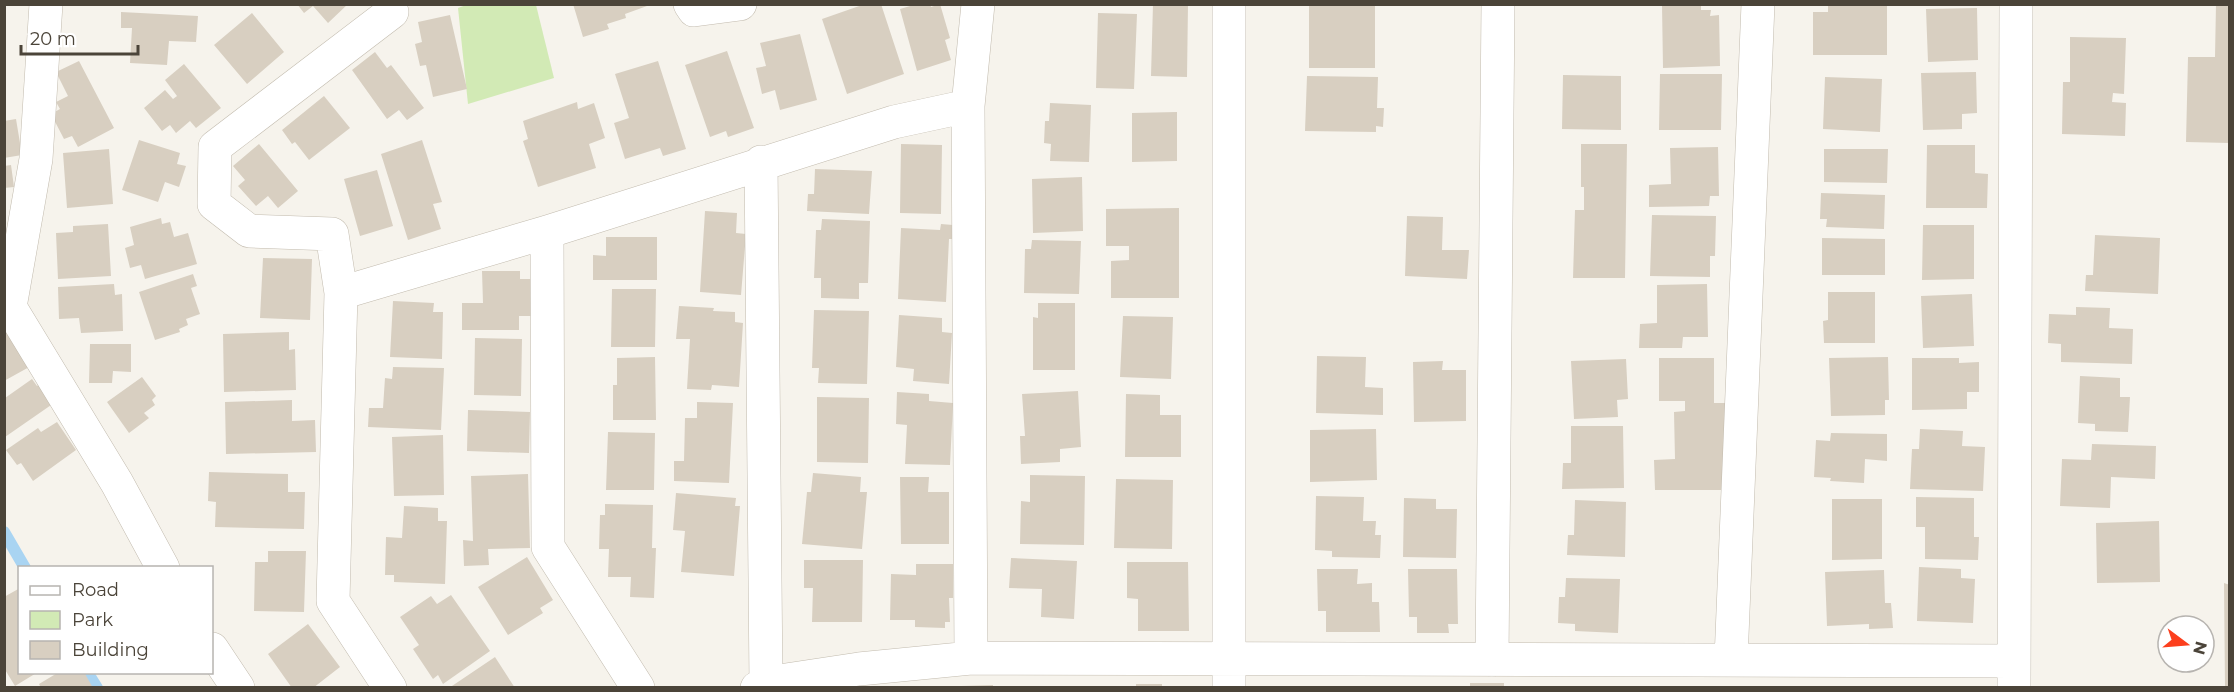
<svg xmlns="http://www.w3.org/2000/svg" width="2234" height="692" viewBox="0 0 2234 692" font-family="Montserrat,sans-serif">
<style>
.green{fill:#d2eab5}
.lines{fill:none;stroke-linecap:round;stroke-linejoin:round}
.stream{stroke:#a9d4f2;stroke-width:12}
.building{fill:#d8cfc1}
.minor-casing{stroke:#c2bbae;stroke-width:34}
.minor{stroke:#fff;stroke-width:33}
</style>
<rect width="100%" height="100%" fill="#f6f3ec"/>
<path class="green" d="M469 4 536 5 554 78 468 104 458 8Z"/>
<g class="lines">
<path class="stream" d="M4 532 25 568
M87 672 97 688"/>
</g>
<path class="building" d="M297 4H348L328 23 313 6 304 13Z
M573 4H647V6L625 14 626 18 607 24 609 29 583 37Z
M865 4H881L904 74 847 94 822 19Z
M917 4H930L931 7 940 4 950 38 945 40 951 60 917 71 900 9Z
M1153 4H1188L1187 77 1151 76Z
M1309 4H1375V68H1309Z
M1701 4V10H1711L1710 16 1719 15 1720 66 1663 68 1662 5Z
M2216 4H2230V143L2186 142 2188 57H2215Z
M1828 5H1887V55H1813V12H1828Z
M1977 8 1978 60 1928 62 1926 9Z
M121 12 198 16 196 42 169 41 167 65 130 63 132 28H121Z
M252 13 284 52 247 84 214 45Z
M1098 13 1137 14 1134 89 1096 88Z
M450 15 467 89 433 97 426 65 420 66 415 44 422 42 418 22Z
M800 34 817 100 780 110 775 90 762 94 756 68 766 66 760 43Z
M2070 37 2126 38 2124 94 2113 93 2112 102 2126 103 2125 136 2062 134 2063 82H2070Z
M727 51 754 128 728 137 726 131 710 137 685 65Z
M375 52 387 68 391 65 424 108 407 120 399 110 387 119 352 70Z
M79 61 114 128 78 147 72 136 64 139 51 114 60 109 56 102 68 96 56 72Z
M658 61 686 149 663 156 660 148 625 159 614 123 629 118 615 74Z
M184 64 221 108 196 128 190 121 176 133 170 125 162 131 144 108 165 90 173 99 177 96 165 80Z
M1976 72 1977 113 1962 114V129L1923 130 1921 73Z
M1660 74H1722L1721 130H1659Z
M1563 75 1621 76V130L1562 129Z
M1307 76 1378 77 1377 108H1384L1383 127 1376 126V132L1305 131Z
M1825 77 1882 79 1880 132 1823 129Z
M324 96 350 128 309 160 295 142 292 144 282 130Z
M577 102 578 109 594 103 605 138 589 144 596 168 538 187 523 141 528 139 523 121Z
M1050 103 1091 105 1089 162 1050 161 1051 144 1044 143 1045 121H1049Z
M1177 112V161L1132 162V113Z
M16 119 22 155 4 158V121Z
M139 140 180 153 177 164 186 166 179 187 165 182 158 202 122 190Z
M422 140 442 202 433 204 441 229 408 240 381 154Z
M259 144 298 191 278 208 268 196 256 206 238 186 245 180 233 166Z
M901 144 942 145 941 214 900 213Z
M1581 144H1627L1625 278H1573L1575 210H1584V187H1581Z
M1927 145H1975V173L1988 174 1987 208H1926Z
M1718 147 1719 196H1710L1709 206 1649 207V185L1671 184 1670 148Z
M109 149 113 204 67 208 63 153Z
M1824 149H1888L1887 183 1824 182Z
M11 165 14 187 4 188V166Z
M815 169 872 171 869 214 807 211 808 194H814Z
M377 170 393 226 360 236 344 179Z
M1082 177 1083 231 1033 233 1032 179Z
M1821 193 1885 195 1884 229 1826 227 1827 219H1820Z
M1179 208V298H1111V261L1129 260V246H1106V209Z
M705 211 737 213 736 233 746 234 741 295 700 292Z
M1652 215 1716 216 1715 256H1710V277L1650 276Z
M1407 216 1443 217 1442 250H1469L1467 279 1405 276Z
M161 218 162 224 170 222 174 237 188 233 197 264 145 279 141 265 130 268 125 248 134 245 130 227Z
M822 219 870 221 868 283H859V299L821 298V278H814L816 230H821Z
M108 224 111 276 58 279 56 233 73 232V226Z
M941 224 953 225V239H949L946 302 898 299 901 228 940 230Z
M1923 225H1974V279L1922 280Z
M2095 235 2160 238 2158 294 2085 291 2086 275H2093Z
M606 237H657V280H593V255L606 256Z
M1822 238 1885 239V275H1822Z
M1032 240 1081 241 1079 294 1024 293 1025 249H1031Z
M263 258 312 259 310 320 260 318Z
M482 271H520V279H531V316H519V330H462V303H483Z
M193 274 197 286 191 288 200 314 186 319 188 325 179 329 180 332 155 340 139 292Z
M114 284 115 295 122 294 123 331 81 333 79 318 59 319 58 287Z
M1707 284 1708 337H1683L1682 348H1639L1640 324 1657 323V285Z
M612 289H656L655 347H611Z
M1828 292H1875V343H1824L1823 321 1828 320Z
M1972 294 1974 346 1923 348 1921 296Z
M393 301 434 303 433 312H443L442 359 390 357Z
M1038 303H1075V370H1033V317L1038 318Z
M679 306 714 308 713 311 735 312V322L743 323 739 387 712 385 711 390 687 389 690 339H676Z
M2076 307 2110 308 2109 328 2133 329 2132 364 2061 362V344L2048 343 2049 314 2076 315Z
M814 310 869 311 867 384 818 383 819 368H812Z
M899 315 942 318V332L952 333 949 384 913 381 914 369 896 367Z
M1123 316 1173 317 1171 379 1120 377Z
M10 328 31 366 4 381V331Z
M289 332V350L295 349 296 390 224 392 223 334Z
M475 338 522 339 521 396 474 395Z
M90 344H131V372L113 371 112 383H89Z
M1317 356 1366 357 1365 387 1383 388V415L1316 413Z
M655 357 656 420H613V385H617V358Z
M1888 357 1889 400H1885V415L1831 416 1829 358Z
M1659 358H1714V403H1727V490H1655L1654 460 1675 459 1674 412 1685 411V401H1659Z
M1912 358H1959V363L1979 362V392H1967V409L1912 410Z
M1626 359 1628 399 1617 400 1618 417 1574 419 1571 361Z
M1443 361 1442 370H1466V421L1414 422 1413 362Z
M393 367 444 368 441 430 368 427 369 408H383L385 378 392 379Z
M2080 376 2120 378V397H2130L2128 432 2095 431V424L2078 423Z
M142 377 156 396 152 400 155 405 144 413 149 418 129 433 107 402Z
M32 379 37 386 40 383 54 403 5 437V398Z
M1078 391 1081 447 1060 449V462L1021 464 1020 436H1025L1022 394Z
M897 392 929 394V401L953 403 950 465 905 464 907 425 896 424Z
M1126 394 1160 395V415H1181V457H1125Z
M817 397 869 398 868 463 817 462Z
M292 400V421L315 420 316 452 226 454 225 402Z
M697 402 733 403 729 483 674 481V461H684L685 418H697Z
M468 410 530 412 529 453 467 451Z
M57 422 76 450 33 481 21 463 17 465 6 450 38 428 41 432Z
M1571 426H1623L1624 488 1562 489 1563 463H1571Z
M1376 429 1377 480 1310 482V430Z
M1920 429 1963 431 1962 446 1985 447 1983 491 1910 489 1912 449H1919Z
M608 432 655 433 654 490H606Z
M1831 433 1887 434V461L1865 459 1864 483 1830 481 1831 478 1814 477 1816 440 1830 441Z
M443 435 444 495 394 496 392 437Z
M2092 444 2156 446 2155 479 2111 477 2110 508 2060 506 2062 459 2091 460Z
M209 472 288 474V492H305L304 529 215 527 216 502 208 501Z
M813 473 861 477 860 492H867L862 549 802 544 807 492H811Z
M528 474 530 548 488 549 489 565 464 566 463 540 473 541 471 476Z
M1030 475 1085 476 1084 545 1020 544 1021 501 1030 502Z
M900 477H929L928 492H949V544H901Z
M1116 479 1173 480 1172 549 1114 548Z
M676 493 736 498 735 506H740L734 576 681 572 685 531 673 530Z
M1316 496 1364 497 1363 521H1376L1375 535H1381L1380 558 1332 557V551L1315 550Z
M1916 497 1974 498V537H1979L1978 560 1925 559V527H1916Z
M1404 498 1436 499V509H1457L1456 558 1403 557Z
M1832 499H1882V559L1832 560Z
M1575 500 1626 502 1625 557 1567 555 1568 535H1574Z
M605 504 653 505 652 548H656L654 598 630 597 631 577H608L609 549H599L600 515H605Z
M404 506 438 508V521H447L445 584 394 582V575H385L386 537 402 538Z
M2159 521 2160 582 2097 583 2096 523Z
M268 551H306L304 612 254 611 255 562H268Z
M527 557 553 600 540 608 543 613 508 635 478 587Z
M1011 558 1077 561 1074 619 1041 617 1042 589 1009 588Z
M804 560H863L862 622H812L813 588H804Z
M1127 562H1188L1189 631H1138V599L1127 598Z
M916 564H953V598H949L950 622H945V628L915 627V620H890L891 574 916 575Z
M1919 567 1961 569V578L1975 579 1973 623 1917 621Z
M1317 569H1358L1357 584 1372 583V602H1379L1380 632H1326V611H1318Z
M1408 569H1457L1458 624H1448L1449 633H1417V617H1409Z
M1884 570 1885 603H1891L1893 628 1869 629V624L1827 626 1825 572Z
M1566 578 1620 579 1618 633 1575 631V624L1558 623 1559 597H1565Z
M2224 583 2230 585V688H2225Z
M20 588V672H38L15 686 4 668V597Z
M451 595 490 651 443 684 438 675 433 679 413 649 419 645 400 617 431 596 437 604Z
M308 624 340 667 313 688H292L268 654Z
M495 657 515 688H449Z
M59 672H84L93 688H41L39 684Z
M1470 683H1504V688H1470Z
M1136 684H1162V688H1136Z
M993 685V688H961V686Z"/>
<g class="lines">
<g class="minor-casing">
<path id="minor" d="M46 4 36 159 10 307 117 483 163 568
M690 4 694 10 740 4
M761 162 766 683
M547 232 548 547 638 688
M341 293 547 232 894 122 968 106
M212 649 238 688
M971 658 968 106 978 4
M1492 660 1498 4
M1731 660 1758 4
M390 688 333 601 341 293 332 234 249 231 214 204 215 147 392 12
M757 688 766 683 859 669 971 658 2014 661
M1229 688V4
M2014 688 2016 4"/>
</g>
<use href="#minor" class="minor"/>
</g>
<rect width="2234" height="692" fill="none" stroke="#4b4439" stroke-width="12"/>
<rect x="18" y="566" width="195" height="108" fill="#ffffff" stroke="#b7b4b0" stroke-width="1.5"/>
<rect x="30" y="586" width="30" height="9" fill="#ffffff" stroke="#b7b4b0" stroke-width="1.5"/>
<text x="72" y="596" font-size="18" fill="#4b4439">Road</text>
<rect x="30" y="611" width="30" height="18" fill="#d2eab5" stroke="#b7b4b0" stroke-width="1.5"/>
<text x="72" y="626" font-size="18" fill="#4b4439">Park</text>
<rect x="30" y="641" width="30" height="18" fill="#d8cfc1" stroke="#b7b4b0" stroke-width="1.5"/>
<text x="72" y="656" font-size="18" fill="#4b4439">Building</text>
<g transform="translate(2186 644) rotate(106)"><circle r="28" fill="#ffffff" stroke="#b7b4b0" stroke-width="1.5"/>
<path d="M0-4.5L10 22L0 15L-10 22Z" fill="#fc3f1d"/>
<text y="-9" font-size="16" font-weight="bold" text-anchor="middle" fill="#4b4439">N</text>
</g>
<path d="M21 45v9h117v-9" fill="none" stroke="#4b4439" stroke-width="3"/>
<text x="30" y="45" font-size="18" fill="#4b4439" stroke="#ffffff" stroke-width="4.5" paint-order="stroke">20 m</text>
</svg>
